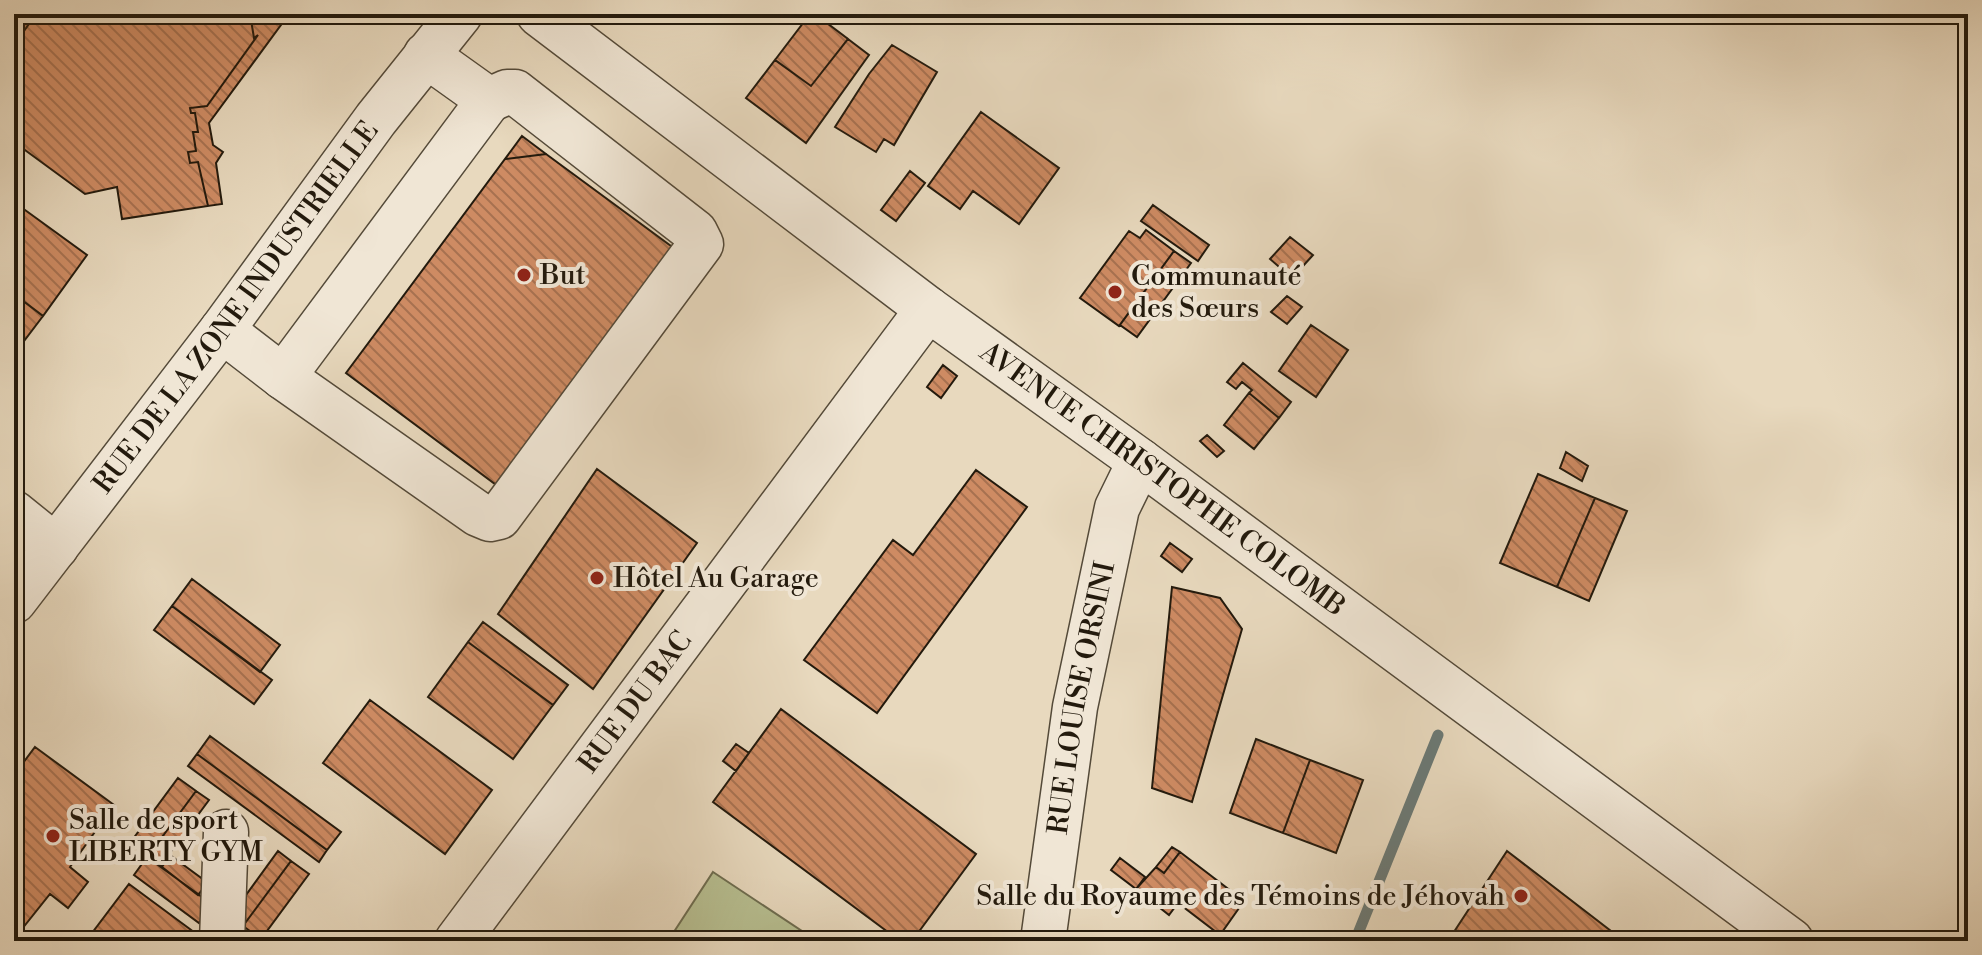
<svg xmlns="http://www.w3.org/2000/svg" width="1982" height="955" viewBox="0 0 1982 955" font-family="'Libre Bodoni',serif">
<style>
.green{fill:#b7bf91;stroke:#6d6c4f;stroke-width:2}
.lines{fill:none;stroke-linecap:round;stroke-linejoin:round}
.stream{stroke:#6b7975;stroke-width:11}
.building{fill:url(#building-back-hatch);stroke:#231a0d;stroke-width:2}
.minor-casing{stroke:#544a39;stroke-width:47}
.minor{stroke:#f0e6d5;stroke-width:44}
.poi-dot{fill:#8f2418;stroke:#f0e6d5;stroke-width:3}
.labels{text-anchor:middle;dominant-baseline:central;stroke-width:8;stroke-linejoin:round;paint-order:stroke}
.poi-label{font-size:28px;fill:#231a0d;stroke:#f0e6d5;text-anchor:start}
.street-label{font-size:28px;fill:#231a0d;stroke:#f0e6d5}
</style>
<defs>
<pattern id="building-back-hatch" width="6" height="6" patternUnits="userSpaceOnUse" patternTransform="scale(2)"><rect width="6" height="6" fill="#ce8b63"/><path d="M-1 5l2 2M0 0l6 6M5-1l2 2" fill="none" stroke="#a77150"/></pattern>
</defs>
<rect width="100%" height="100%" fill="#e8d9be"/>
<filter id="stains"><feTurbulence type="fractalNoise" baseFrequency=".0025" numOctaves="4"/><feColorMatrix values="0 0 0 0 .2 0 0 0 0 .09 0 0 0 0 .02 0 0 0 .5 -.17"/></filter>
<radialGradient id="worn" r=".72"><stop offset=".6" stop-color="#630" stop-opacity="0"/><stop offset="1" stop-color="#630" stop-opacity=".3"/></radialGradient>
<path class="green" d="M713 872 817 941H668Z"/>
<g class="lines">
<path class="stream" d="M1355 941 1438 735"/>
</g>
<path class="building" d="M14 14H36L14 45Z
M36 14H250L254 38 258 35 207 106 190 108 191 113H195L198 132H193L196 151 188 152 190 163 198 162 208 206 122 219 117 187 85 194 14 142V45Z
M250 14H289L209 123 213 145 223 152 216 163 222 204 208 206 198 162 190 163 188 152 196 151 193 132H198L195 113H191L190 108 207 106 258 35 254 38Z
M810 14H815L848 39 811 86 775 60Z
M848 39 869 55 806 143 746 98 775 60 811 86Z
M892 45 937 72 894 145 884 139 876 152 835 127 869 74Z
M981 112 1059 168 1019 224 973 191 960 209 928 186Z
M522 136 546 154 505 159Z
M546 154 675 249 499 487 346 373 505 159Z
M910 171 925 183 896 221 881 210Z
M14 202 87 255 43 316 14 294Z
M1153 205 1209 245 1198 261 1141 221Z
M1146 230 1174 251 1119 326 1080 298 1129 231 1140 238Z
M1290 237 1313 255 1292 278 1270 259Z
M1174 251 1191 263 1137 337 1120 325Z
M14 294 43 316 24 341 14 333Z
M1287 296 1302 307 1287 324 1271 312Z
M1311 325 1348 350 1316 397 1279 371Z
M1243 363 1291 402 1279 418 1249 393 1252 390 1242 382 1236 389 1227 382Z
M943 365 957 376 941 398 927 387Z
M1249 393 1279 418 1254 449 1224 425Z
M1207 435 1224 451 1217 457 1200 441Z
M1566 452 1588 466 1582 481 1560 468Z
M597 469 697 543 593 689 498 614Z
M976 470 1027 507 877 713 804 660 893 540 913 555Z
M1538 474 1595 498 1557 587 1500 563Z
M1595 498 1627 511 1589 601 1557 587Z
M1170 543 1192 559 1182 572 1161 556Z
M192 579 280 645 260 672 172 606Z
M1172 587 1220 598 1242 629 1192 802 1152 788Z
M172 606 272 680 254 704 154 630Z
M483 622 568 685 553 705 468 642Z
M468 642 553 705 513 759 428 697Z
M370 700 492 790 445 854 323 763Z
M781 709 976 854 912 941H900L713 802Z
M210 736 341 832 327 850 197 754Z
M1256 739 1310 760 1283 833 1230 813Z
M736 744 749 753 736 771 723 761Z
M35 747 114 805 70 867 88 882 68 908 50 894 14 939V775Z
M197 754 327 850 319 862 188 766Z
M1310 760 1363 780 1336 853 1283 833Z
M178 778 196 791 148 856 130 843Z
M196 791 209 800 161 865 148 856Z
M1172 847 1180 852 1164 873 1156 867Z
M278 851 291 861 243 926 230 917Z
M1507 851 1624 941H1448Z
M1180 852 1244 901 1220 935 1178 903 1169 915 1136 889 1156 867 1164 873Z
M170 855 208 883 198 895 162 867Z
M147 857 213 905 199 923 134 875Z
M1120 858 1145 877 1136 889 1111 870Z
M291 861 309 874 261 939 243 926Z
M129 884 206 941H86Z"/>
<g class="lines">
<g class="minor-casing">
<g id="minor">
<path id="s1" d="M539 14 928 309 1140 461 1791 941"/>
<path d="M222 330 283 377 478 514 490 519 499 517 701 244 695 232 515 92H507L489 100 426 55"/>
<path d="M283 377 489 100"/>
<path d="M14 513 56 547"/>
<path id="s2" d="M14 601 222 330 376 119 460 14"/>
<path d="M222 941 226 832"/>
<path id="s3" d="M457 941 928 309"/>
<path id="s4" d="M1043 941 1075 707 1117 508 1140 461"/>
</g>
</g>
<use href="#minor" class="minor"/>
</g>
<g class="poi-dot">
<circle cx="524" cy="275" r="8"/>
<circle cx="1115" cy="292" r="8"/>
<circle cx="597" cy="578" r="8"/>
<circle cx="53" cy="836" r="8"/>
<circle cx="1521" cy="896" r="8"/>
</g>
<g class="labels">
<g class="poi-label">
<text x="540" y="275">But</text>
<text x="1131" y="276">Communauté<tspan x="1131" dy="32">des Sœurs</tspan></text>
<text x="613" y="578">Hôtel Au Garage</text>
<text x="69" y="820">Salle de sport<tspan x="69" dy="32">LIBERTY GYM</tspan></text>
<text x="1505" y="896" text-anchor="end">Salle du Royaume des Témoins de Jéhovah</text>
</g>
<g class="street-label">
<text stroke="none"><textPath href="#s2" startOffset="368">RUE DE LA ZONE INDUSTRIELLE</textPath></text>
<text stroke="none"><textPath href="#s1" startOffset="778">AVENUE CHRISTOPHE COLOMB</textPath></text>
<text stroke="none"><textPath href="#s4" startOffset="246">RUE LOUISE ORSINI</textPath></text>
<text stroke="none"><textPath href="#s3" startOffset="298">RUE DU BAC</textPath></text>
</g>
</g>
<rect width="1982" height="955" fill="none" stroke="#e8d9be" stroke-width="48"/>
<rect x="16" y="16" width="1950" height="923" fill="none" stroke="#231a0d" stroke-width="4"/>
<rect x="24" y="24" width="1934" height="907" fill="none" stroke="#231a0d" stroke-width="2"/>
<rect width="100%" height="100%" filter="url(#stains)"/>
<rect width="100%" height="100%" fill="url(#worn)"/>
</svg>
